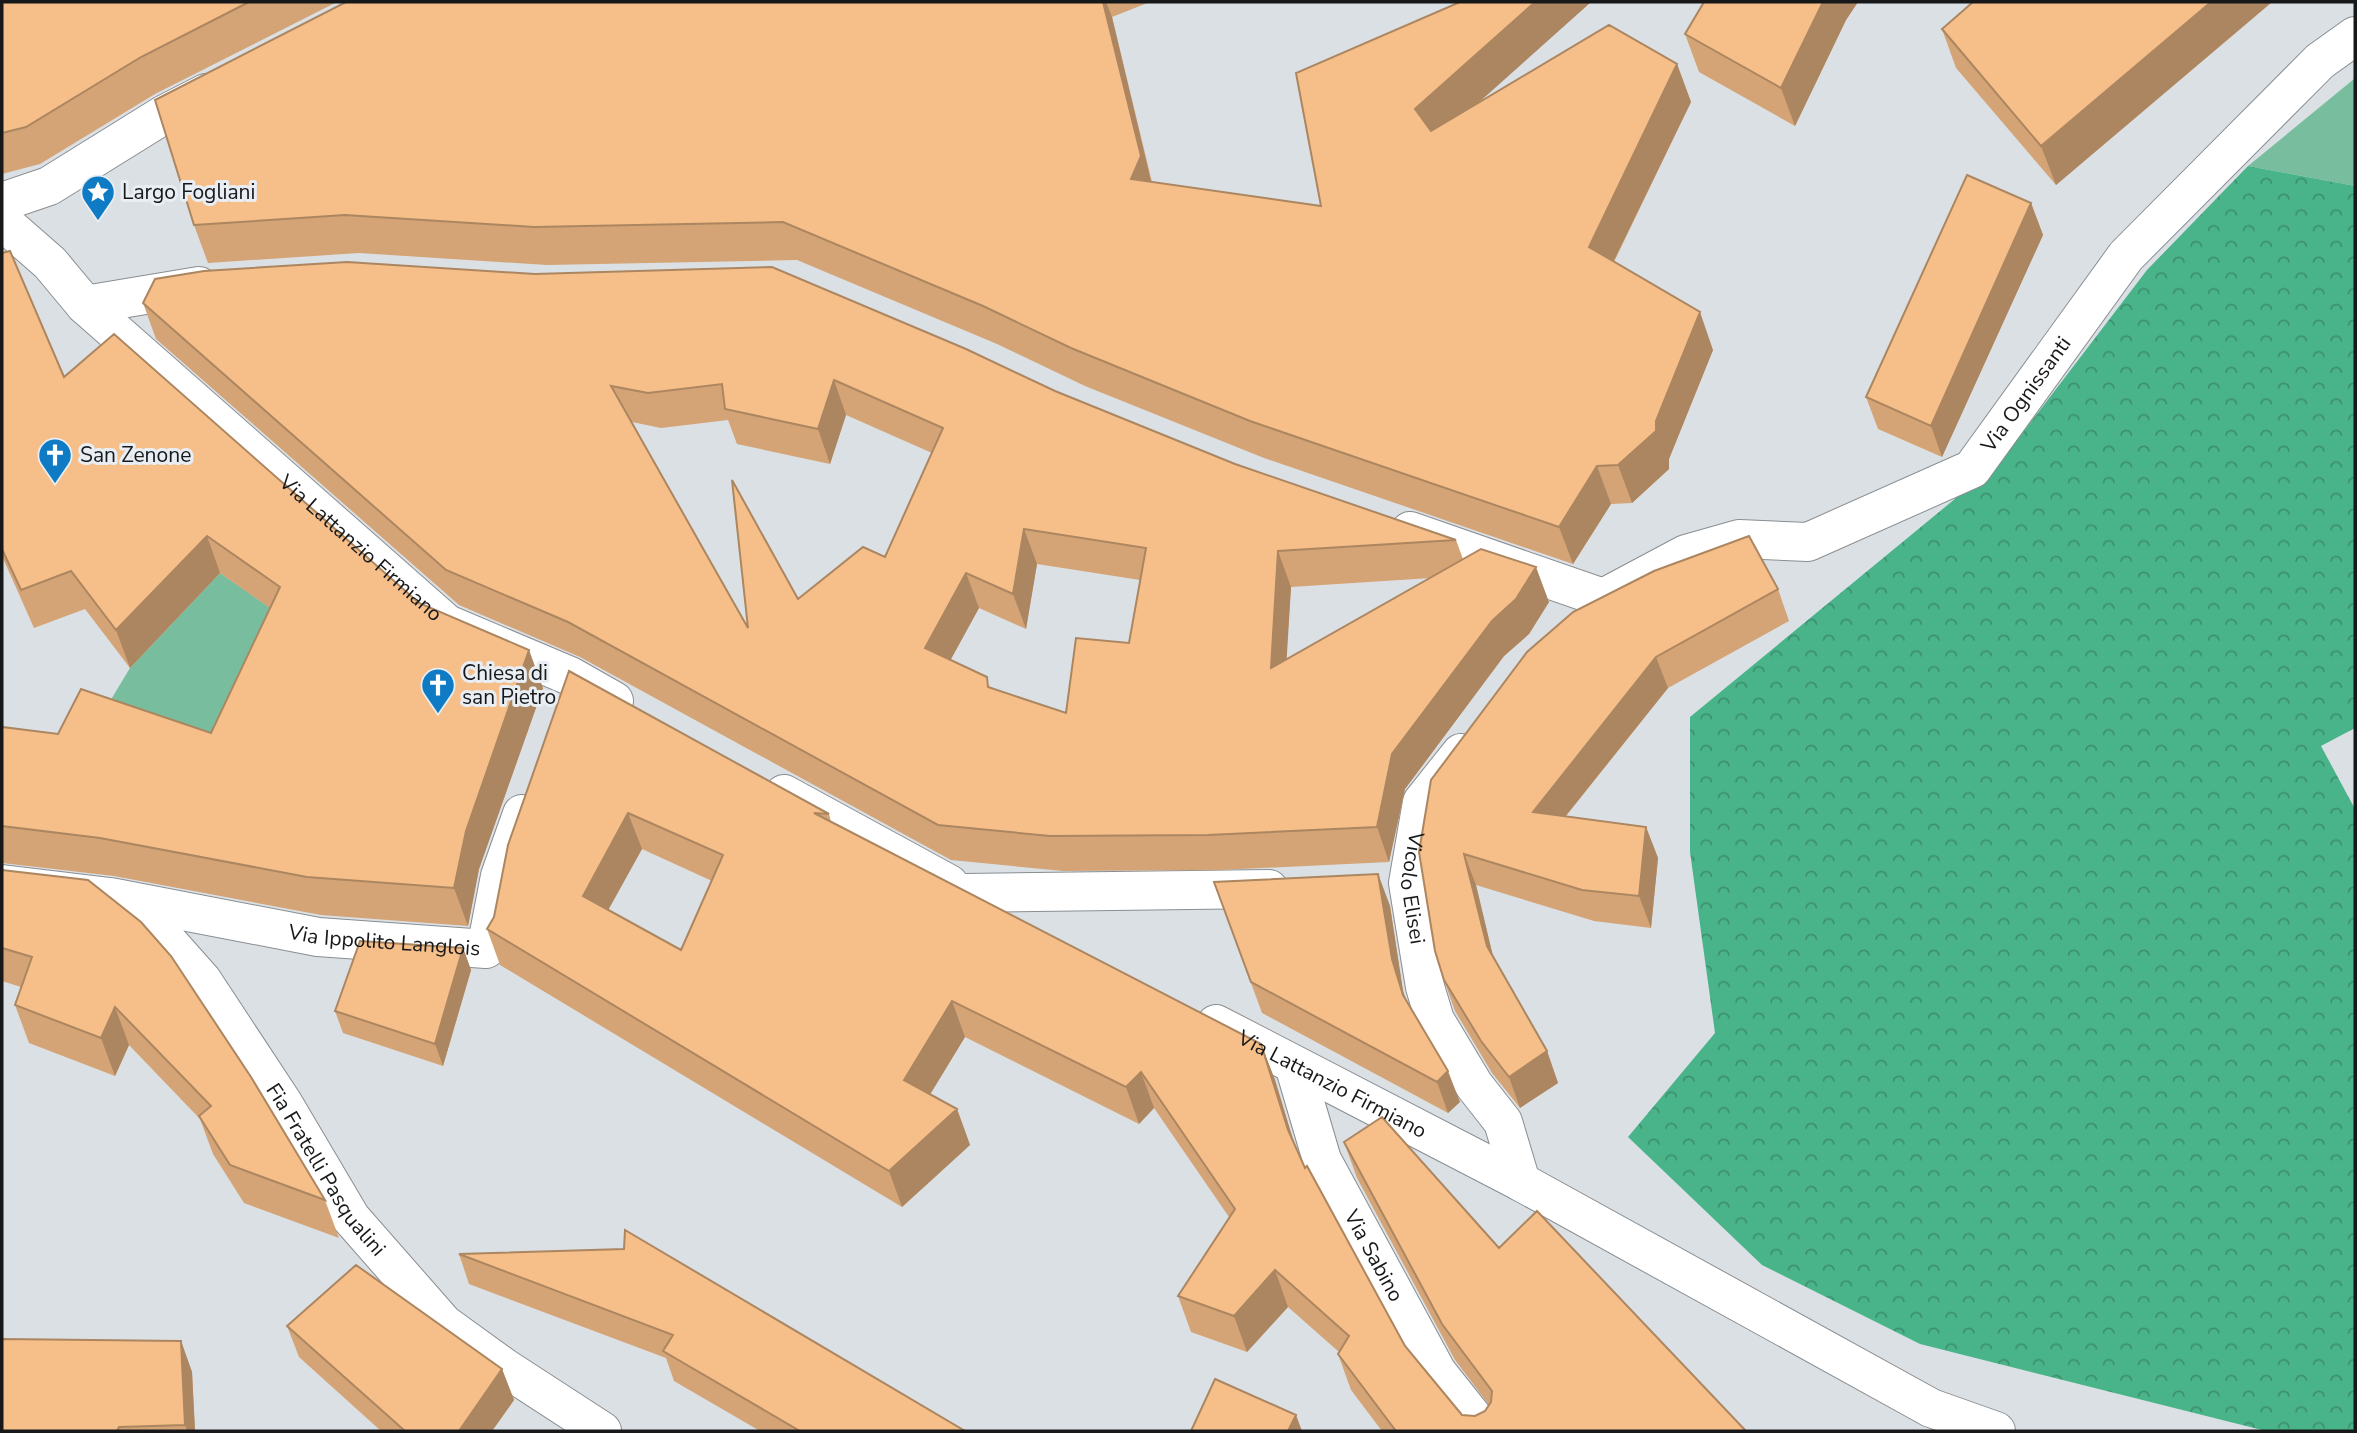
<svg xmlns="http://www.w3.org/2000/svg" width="2357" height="1433" viewBox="0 0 2357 1433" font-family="'Nunito Sans',sans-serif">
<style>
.green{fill:#78be9e}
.forest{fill:url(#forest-crowns)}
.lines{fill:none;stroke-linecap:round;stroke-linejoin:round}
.minor-casing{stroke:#898e92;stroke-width:40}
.minor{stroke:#fff;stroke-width:38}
.wall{fill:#d4a476;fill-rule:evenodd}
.shaded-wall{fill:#ac8660}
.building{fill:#f6bf89;stroke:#ac8660;stroke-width:2;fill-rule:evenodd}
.labels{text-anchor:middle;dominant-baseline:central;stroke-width:6;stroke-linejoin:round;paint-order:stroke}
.poi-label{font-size:21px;fill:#17181a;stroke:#e8eef3;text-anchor:start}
.street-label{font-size:21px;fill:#17181a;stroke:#e8eef3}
</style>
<defs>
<pattern id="forest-crowns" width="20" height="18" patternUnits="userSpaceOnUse" patternTransform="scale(1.75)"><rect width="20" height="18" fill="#49b389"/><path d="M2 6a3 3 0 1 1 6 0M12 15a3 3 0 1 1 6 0" fill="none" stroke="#3c916f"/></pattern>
</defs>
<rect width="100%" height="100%" fill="#dbe0e5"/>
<path class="green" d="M2355 78V186L2248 166 2354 79Z
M220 573 294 624 206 810 95 726 130 668Z"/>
<path class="forest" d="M2248 166 2355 186V728L2321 746 2355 809V1431H2266L1920 1344 1762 1265 1628 1137 1715 1033 1690 852V717L2001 461 2147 270Z"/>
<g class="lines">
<g class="minor-casing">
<g id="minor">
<path d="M2 202 49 186 165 114 206 93"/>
<path id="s1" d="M2 221 50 263 85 305 447 624 570 676 614 701"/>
<path d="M85 305 199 286"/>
<path d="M1410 531 1603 598"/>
<path id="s2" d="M1609 595 1686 554 1739 539 1808 542 1972 469 2126 256 2320 61 2355 36"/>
<path id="s3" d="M1461 753 1422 802 1408 883 1425 987 1435 1020 1474 1085 1503 1122 1521 1182"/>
<path d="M784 794 949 884"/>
<path id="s4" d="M2 884 110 897 318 937 486 949 500 876 522 814"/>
<path d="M965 893 1269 889"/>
<path id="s5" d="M114 900 170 944 202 980 283 1103 351 1218 444 1324 505 1368 602 1431"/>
<path id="s6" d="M1216 1024 1521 1182 1931 1408 1996 1431"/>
<path id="s7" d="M1294 1065 1322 1160 1437 1372 1484 1431"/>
</g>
</g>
<use href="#minor" class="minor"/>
</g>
<path class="wall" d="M2 2H337L155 94 40 164 2 174Z
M346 2H1150L1112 17 1152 182 1321 206 1460 2H1591L1478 102 1677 64 1691 102 1614 262 1713 350 1669 459V469L1632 503 1611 504 1573 564 1264 458 1085 386 997 344 797 260 547 265 359 253 208 263 194 225Z
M1704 2H1858L1846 20 1795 126 1699 72 1685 34Z
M2272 2 2056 185 1956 68 1942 29Z
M2031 203 2043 235 1942 457 1878 429 1866 397Z
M2 253 64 377 419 603 543 688 479 869 468 926 321 915 114 876 2 863V727L58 734 211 733 270 608 220 573 130 668 85 609 34 628 2 556Z
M143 303 1055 391 1235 464 1456 540 1463 559 1549 602 1529 634 1504 656 1405 789 1389 862 1220 870 1063 871 951 860 580 657 459 605 156 339ZM846 415 932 453 885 557 798 599 748 628 632 422 661 428 728 420 737 444 830 464ZM1037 564 1140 580 1129 643 1066 713 992 688 950 660 979 608 1026 629ZM1431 578 1286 659 1291 587Z
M1778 589 1789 621 1668 688 1566 816 1646 827 1658 858 1651 928 1594 921 1476 885 1493 957 1547 1051 1558 1083 1520 1108 1492 1073 1455 1011 1444 980 1431 780Z
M569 671 829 814 831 822 1261 1044 1275 1080 1295 1146 1305 1168 1405 1346 1462 1415 1475 1416 1485 1411 1489 1405 1455 1360 1357 1178 1344 1142 1499 1248 1746 1431H1382L1351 1390 1338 1354 1339 1352 1288 1307 1247 1352 1191 1332 1178 1296 1229 1217 1154 1108 1139 1124 965 1037 930 1094 957 1109 970 1145 902 1207 500 965 487 929 494 917ZM642 849 712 881 681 950 608 910Z
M2 870 325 1200 339 1238 244 1203 213 1154 200 1119 129 1045 115 1076 29 1043 15 1005 21 987 2 981Z
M1378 874 1390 906 1403 991 1407 1002 1460 1102 1448 1113 1262 1013 1214 882Z
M463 948 471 970 443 1066 343 1033 335 1011Z
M459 1254 965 1431H760L674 1381 666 1358 469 1284Z
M287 1326 502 1369 514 1400 492 1431H381L299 1357Z
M181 1341 192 1372 195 1431H2Z"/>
<path class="shaded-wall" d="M1103 2H1106L1112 17 1154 194 1131 179Z
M1535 2H1591L1429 147 1415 109Z
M1823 2H1858L1846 20 1795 126 1781 88Z
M2211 2H2272L2056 185 2041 146Z
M1677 64 1691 102 1602 285 1589 247Z
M2031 203 2043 235 1942 457 1931 426Z
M1700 312 1713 350 1669 459V469L1632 503 1618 465 1656 421Z
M834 380 846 415 830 464 818 429Z
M1597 466 1611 504 1573 564 1559 527Z
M1024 529 1037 564 1026 629 1013 594Z
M207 536 220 573 130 668 116 630Z
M1278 551 1291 587 1284 703 1271 668Z
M1536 567 1549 602 1529 634 1504 656 1405 789 1389 862 1377 827 1392 754 1492 621Z
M966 573 979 608 938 683 925 648Z
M529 650 543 688 479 869 468 926 454 888 466 831Z
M1656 657 1668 688 1544 843 1533 812Z
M628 813 642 849 596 932 583 896Z
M1646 827 1658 858 1651 928 1639 896Z
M1464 854 1476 885 1498 977 1487 946Z
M1378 874 1390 906 1403 991 1414 1027 1403 995 1392 959Z
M463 948 471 970 443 1066 435 1044Z
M952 1001 965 1037 917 1116 904 1080Z
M115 1007 129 1045 115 1076 101 1038Z
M1261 1044 1275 1080 1301 1166 1288 1130Z
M1547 1051 1558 1083 1520 1108 1509 1077Z
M1448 1071 1460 1102 1448 1113 1437 1082Z
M1141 1072 1154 1108 1139 1124 1126 1087Z
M957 1109 970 1145 902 1207 889 1171Z
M1275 1270 1288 1307 1247 1352 1234 1316Z
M181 1341 192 1372 195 1431H187L185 1425Z
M502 1369 514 1400 492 1431H459Z
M1296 1415 1302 1431H1288Z"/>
<path class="building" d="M2 2H249L141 57 26 127 2 133Z
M346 2H1103L1141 156 1131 179 1321 206 1296 73 1460 2H1535L1415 109 1431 131 1609 25 1677 64 1589 247 1700 312 1656 421V431L1618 465 1597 466 1559 527 1250 421 1071 348 983 306 783 222 534 227 345 215 194 225 155 100Z
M1704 2H1823L1781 88 1685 34Z
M1973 2H2211L2041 146 1942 29Z
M1967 175 2031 203 1931 426 1866 397Z
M10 251 64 377 114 334 419 603 529 650 466 831 454 888 307 877 100 838 2 826V727L58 734 81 689 211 733 280 587 207 536 116 630 71 571 21 590 2 549V253Z
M347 262 535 274 772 267 966 349 1055 391 1235 464 1456 540 1278 551 1271 668 1481 549 1536 567 1516 599 1492 621 1392 754 1377 827 1208 835 1050 836 938 825 568 622 446 570 143 303 155 279 204 271ZM834 380 943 428 885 557 863 547 798 599 732 480 748 628 611 386 648 393 722 384 725 409 818 429ZM1024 529 1146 548 1129 643 1076 638 1066 713 988 687 987 677 925 648 966 573 1013 594Z
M1749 536 1778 589 1656 657 1533 812 1646 827 1639 896 1582 890 1464 854 1487 946 1547 1051 1509 1077 1481 1041 1444 980 1435 951 1419 852 1431 780 1527 652 1573 612 1654 571Z
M569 671 829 814 814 813 1261 1044 1288 1130 1305 1168 1307 1166 1405 1346 1462 1415 1475 1416 1485 1411 1491 1402 1492 1391 1442 1324 1344 1142 1382 1117 1499 1248 1537 1211 1746 1431H1396L1338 1354 1349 1336 1275 1270 1234 1316 1178 1296 1235 1209 1141 1072 1126 1087 952 1001 904 1080 957 1109 889 1171 487 929 494 917 508 845ZM628 813 723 855 681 950 583 896Z
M2 870 88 880 141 922 171 956 251 1077 325 1200 230 1165 199 1116 211 1106 115 1007 101 1038 15 1005 32 957 2 948Z
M1378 874 1392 959 1403 995 1448 1071 1437 1082 1251 982 1214 882Z
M360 941 463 948 435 1044 335 1011Z
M625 1230 965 1431H800L663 1351 673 1335 459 1254 624 1249Z
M356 1265 502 1369 459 1431H405L287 1326Z
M2 1339 181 1341 185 1425 119 1427 117 1431H2Z
M1215 1379 1296 1415 1288 1431H1191Z"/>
<defs>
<g id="sight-pin" transform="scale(1.75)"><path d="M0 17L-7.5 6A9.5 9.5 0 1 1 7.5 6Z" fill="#0f7bc5" stroke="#e8eef3"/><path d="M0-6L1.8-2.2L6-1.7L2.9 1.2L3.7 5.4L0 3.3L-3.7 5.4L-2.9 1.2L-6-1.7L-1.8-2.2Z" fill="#fff"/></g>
<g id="church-pin" transform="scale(1.75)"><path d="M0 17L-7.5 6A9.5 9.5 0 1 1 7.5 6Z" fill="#0f7bc5" stroke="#e8eef3"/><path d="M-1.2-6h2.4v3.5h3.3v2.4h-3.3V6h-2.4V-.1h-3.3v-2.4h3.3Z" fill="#fff"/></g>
</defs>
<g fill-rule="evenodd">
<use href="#sight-pin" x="98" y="192"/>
<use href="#church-pin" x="55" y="455"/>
<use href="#church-pin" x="438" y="685"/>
</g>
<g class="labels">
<g class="poi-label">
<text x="122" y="192">Largo Fogliani</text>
<text x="80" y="455">San Zenone</text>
<text x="462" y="673">Chiesa di<tspan x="462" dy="24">san Pietro</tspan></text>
</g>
<g class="street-label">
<text stroke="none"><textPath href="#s2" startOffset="483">Via Ognissanti</textPath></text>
<text stroke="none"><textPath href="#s1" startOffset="486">Via Lattanzio Firmiano</textPath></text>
<text stroke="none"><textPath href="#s3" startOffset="150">Vicolo Elisei</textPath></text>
<text stroke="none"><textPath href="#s4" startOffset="387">Via Ippolito Langlois</textPath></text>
<text stroke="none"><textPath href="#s6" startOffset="131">Via Lattanzio Firmiano</textPath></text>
<text stroke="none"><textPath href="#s5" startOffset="346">Fia Fratelli Pasqualini</textPath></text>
<text stroke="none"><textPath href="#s7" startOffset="208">Via Sabino</textPath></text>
</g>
</g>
<rect width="2357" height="1433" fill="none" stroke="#17181a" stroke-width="7"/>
</svg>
